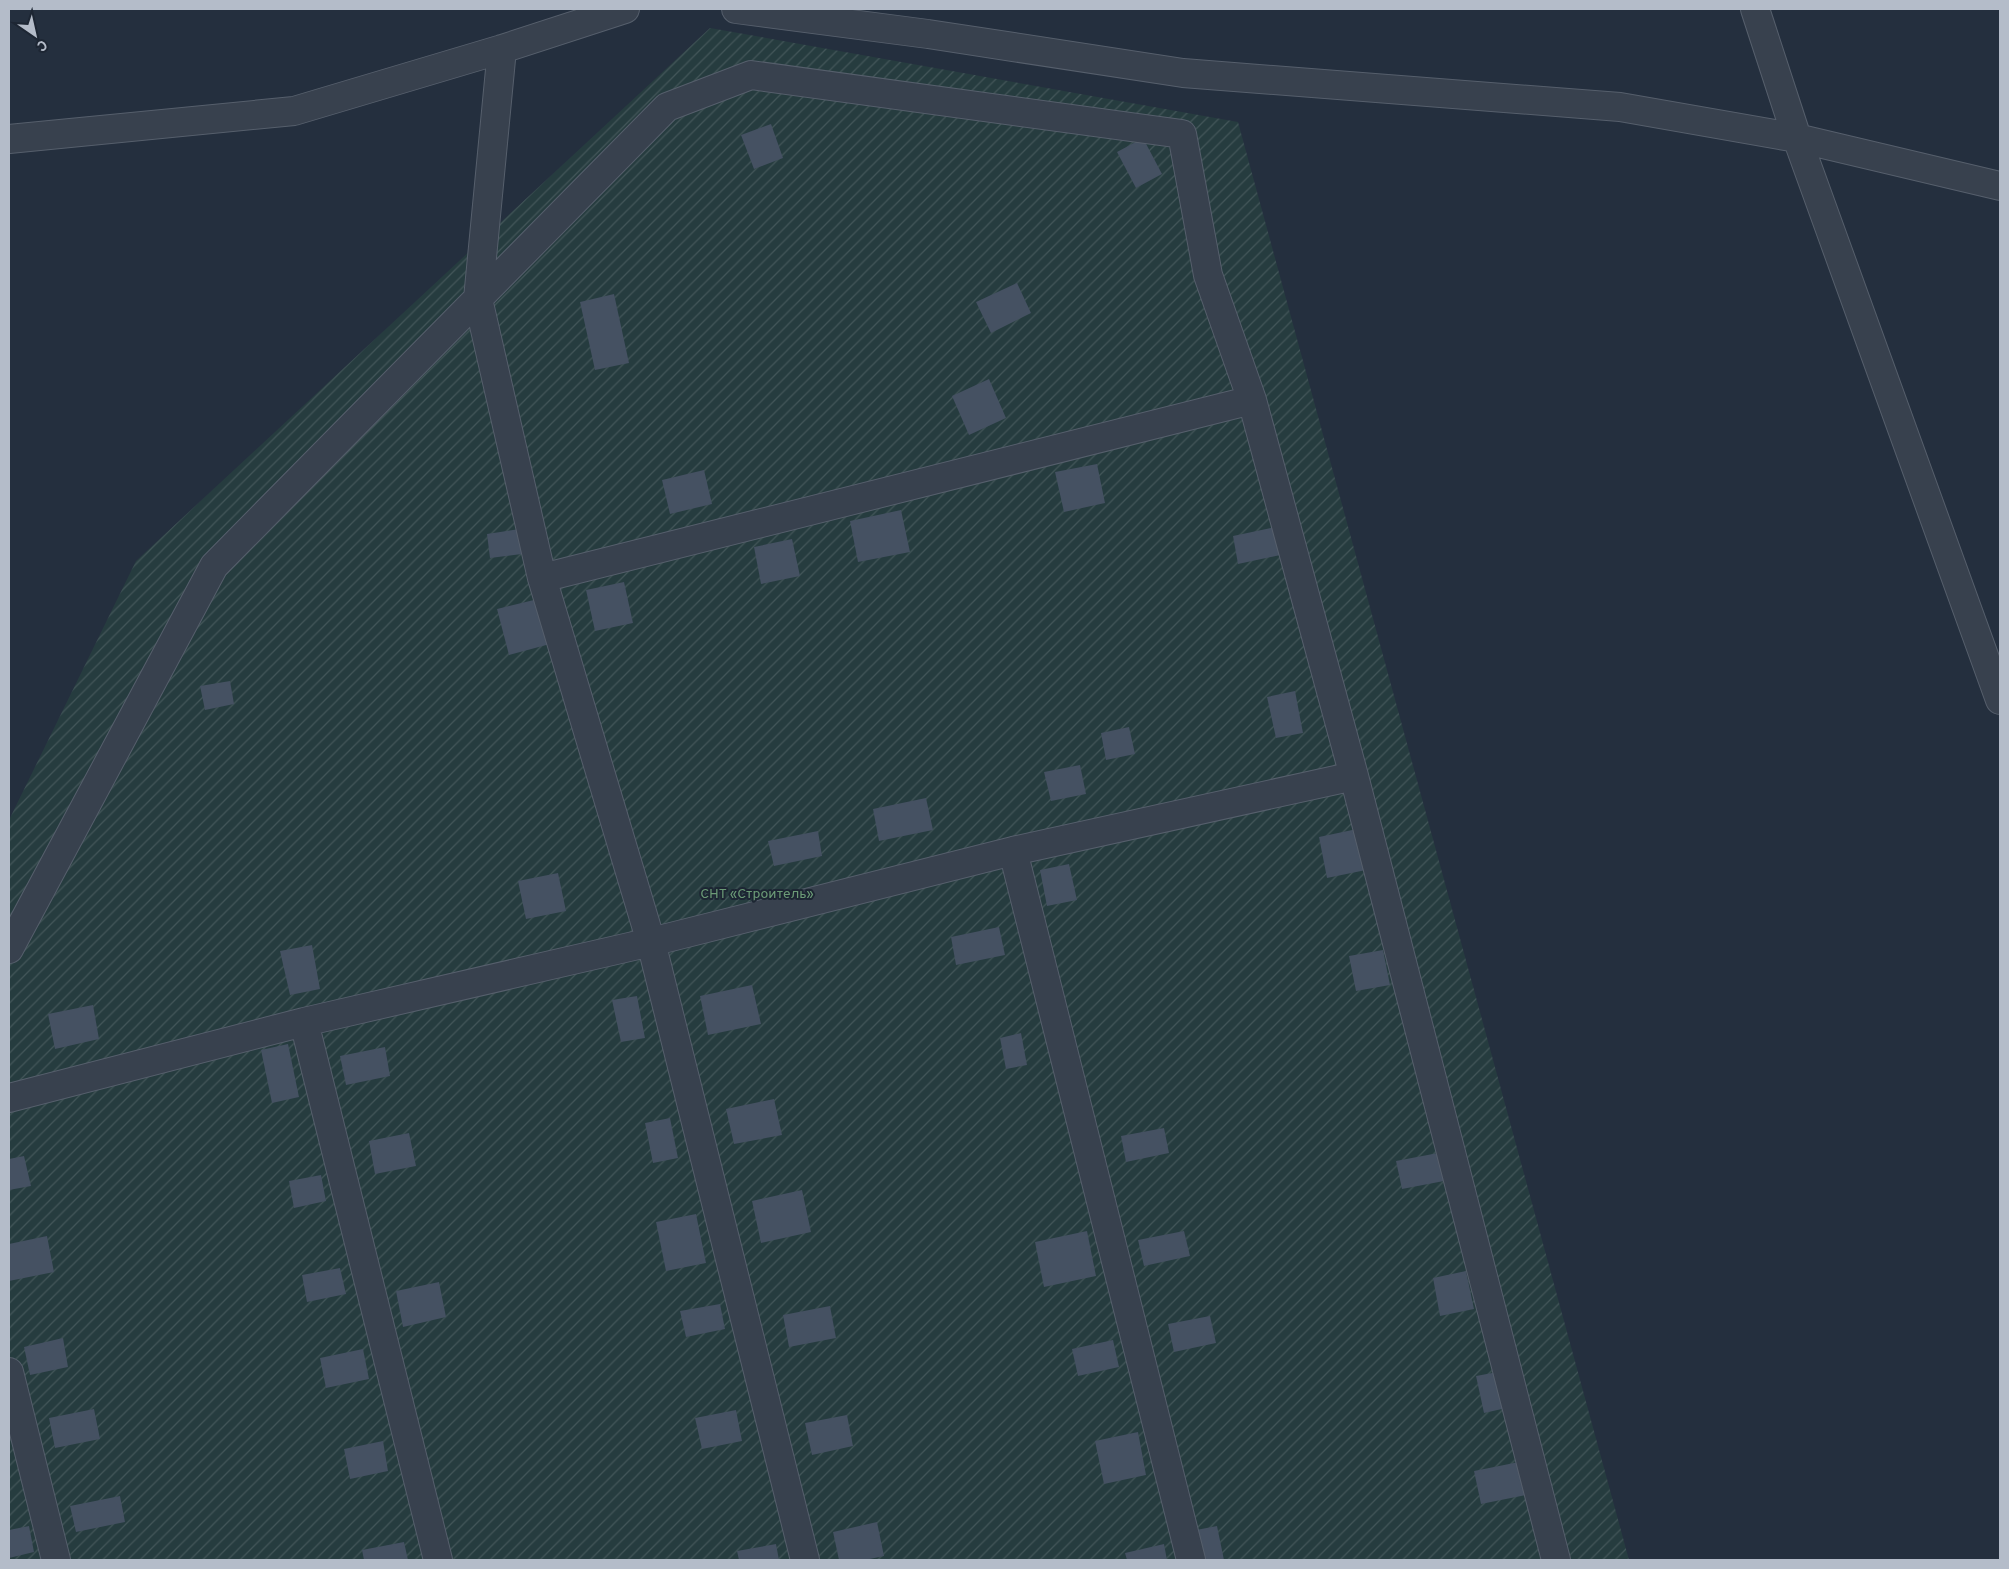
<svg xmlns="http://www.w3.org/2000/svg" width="2009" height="1569" viewBox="0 0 2009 1569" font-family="Overpass,sans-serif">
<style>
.garden{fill:url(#garden-furrows)}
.building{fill:#455162}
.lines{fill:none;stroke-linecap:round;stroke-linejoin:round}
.minor-casing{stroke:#565f6c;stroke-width:30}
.minor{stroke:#38414e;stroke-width:28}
.labels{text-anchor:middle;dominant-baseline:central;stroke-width:4;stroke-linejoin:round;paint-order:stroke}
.park-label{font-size:14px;fill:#6b9a76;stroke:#1d2633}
</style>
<defs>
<pattern id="garden-furrows" width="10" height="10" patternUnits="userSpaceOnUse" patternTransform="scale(1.25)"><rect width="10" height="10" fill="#263c3f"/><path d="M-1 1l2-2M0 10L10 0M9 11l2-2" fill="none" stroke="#435659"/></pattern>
</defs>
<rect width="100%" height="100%" fill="#242f3e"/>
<path class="garden" d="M710 28 1238 122 1629 1560H9V820L136 561Z"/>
<path class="building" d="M771 124 783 158 754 169 741 135Z
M1143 138 1162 174 1136 188 1117 152Z
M1017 283 1031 313 991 333 976 302Z
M614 294 629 363 595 370 580 302Z
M989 379 1006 418 969 435 952 396Z
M1097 464 1105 503 1064 512 1055 472Z
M704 470 712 504 670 514 662 480Z
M901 510 910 552 858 562 850 521Z
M1280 526 1285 554 1238 564 1233 536Z
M526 528 530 553 490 558 487 534Z
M792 539 800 576 761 584 754 547Z
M624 582 633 623 595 631 586 590Z
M538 599 550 644 509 655 497 609Z
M230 681 234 704 205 710 200 686Z
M1295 691 1303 733 1276 738 1267 697Z
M1129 727 1135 754 1106 760 1101 733Z
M1080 765 1086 794 1051 801 1044 772Z
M926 798 933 830 879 841 873 809Z
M1357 829 1366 870 1327 878 1319 837Z
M818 831 822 856 774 866 768 841Z
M1069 864 1077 900 1047 906 1040 870Z
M558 873 566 911 526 919 518 881Z
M999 927 1005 955 956 965 951 937Z
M312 945 320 989 290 995 280 951Z
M1383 950 1390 985 1356 991 1349 956Z
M752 985 761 1024 708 1035 700 996Z
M637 996 645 1038 621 1042 612 1000Z
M93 1005 99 1039 55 1049 48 1014Z
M1021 1033 1027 1065 1006 1069 1000 1038Z
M288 1044 299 1097 272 1103 261 1050Z
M385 1047 390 1076 346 1085 340 1056Z
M774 1099 782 1135 734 1144 726 1109Z
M670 1118 678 1158 653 1163 645 1123Z
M1164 1128 1169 1153 1126 1162 1121 1136Z
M409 1133 416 1166 375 1174 369 1141Z
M1438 1153 1444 1181 1402 1189 1396 1161Z
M24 1156 31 1186 9 1190V1159Z
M321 1175 326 1201 294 1208 289 1181Z
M802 1190 811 1232 761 1243 752 1201Z
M696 1214 706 1263 666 1271 656 1222Z
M1087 1231 1096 1276 1044 1287 1035 1242Z
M1184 1231 1190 1256 1144 1266 1138 1240Z
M47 1236 54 1272 9 1281V1244Z
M340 1268 346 1294 307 1302 302 1275Z
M1466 1271 1474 1309 1440 1316 1433 1278Z
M439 1282 446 1317 403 1327 396 1291Z
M720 1304 725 1329 686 1337 680 1311Z
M830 1306 836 1338 789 1347 783 1315Z
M1210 1316 1216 1343 1174 1352 1168 1324Z
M63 1338 68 1367 30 1375 24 1347Z
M1113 1340 1119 1367 1078 1376 1072 1349Z
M363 1349 369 1379 326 1388 320 1358Z
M1503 1371 1511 1407 1484 1413 1476 1376Z
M94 1409 100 1439 55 1448 49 1418Z
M736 1410 742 1441 702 1449 695 1418Z
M847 1415 853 1446 812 1455 805 1423Z
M1138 1432 1146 1475 1104 1484 1095 1441Z
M383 1441 388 1471 350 1479 344 1449Z
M1519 1462 1526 1495 1481 1504 1474 1471Z
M120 1496 125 1522 76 1532 70 1506Z
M877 1522 884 1556 865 1560H839L833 1532Z
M29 1526 34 1552 9 1558V1530Z
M1217 1526 1224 1560H1197L1191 1531Z
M404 1542 408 1560H364L362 1550Z
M776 1544 779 1560H739L737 1551Z
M1164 1544 1167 1560H1127L1125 1553Z"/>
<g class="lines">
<g class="minor-casing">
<path id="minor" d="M736 9 928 34 1183 73 1620 107 1797 138 2000 700
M1755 9 1797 138 2000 186
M502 49 478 299 542 578 651 942 805 1560
M9 139 294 111 502 49 625 9
M542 578 1252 400
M1013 851 1191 1560
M9 949 214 566 667 107 751 75 1182 134 1208 275 1252 400 1354 776 1556 1560
M304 1022 438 1560
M9 1098 304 1022 651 942 1013 851 1354 776
M9 1372 56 1560"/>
</g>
<use href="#minor" class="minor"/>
</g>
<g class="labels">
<g class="park-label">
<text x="757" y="894">СНТ «Строитель»</text>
</g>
</g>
<rect width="2009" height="1569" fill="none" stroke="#b4bcc9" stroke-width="20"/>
<g transform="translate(35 35) rotate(146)" stroke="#1d2633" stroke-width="4" paint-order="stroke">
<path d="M0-4L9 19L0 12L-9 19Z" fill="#b4bcc9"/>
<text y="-8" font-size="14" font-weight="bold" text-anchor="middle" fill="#b4bcc9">С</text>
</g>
</svg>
